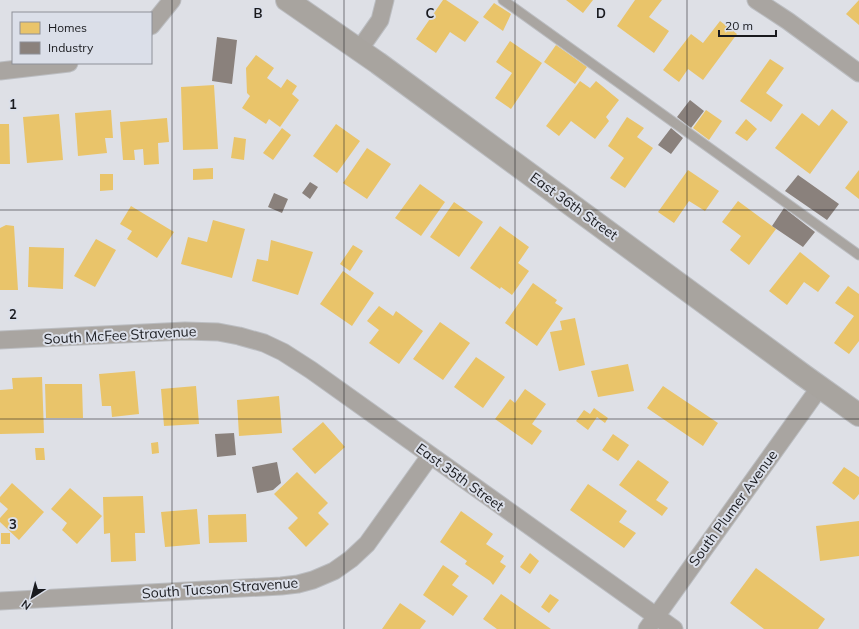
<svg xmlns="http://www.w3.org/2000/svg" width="859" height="629" viewBox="0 0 859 629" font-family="Mulish,sans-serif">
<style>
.homes{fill:#e9c46a}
.industry{fill:#8a817c}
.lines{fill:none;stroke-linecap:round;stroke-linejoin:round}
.service-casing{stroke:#bbbdc1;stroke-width:11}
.minor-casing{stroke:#bbbdc1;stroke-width:19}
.secondary-casing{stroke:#bbbdc1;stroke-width:24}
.service{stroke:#a9a5a1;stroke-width:9}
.minor{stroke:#a9a5a1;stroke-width:17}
.secondary{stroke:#a8a49f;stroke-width:22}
.grid{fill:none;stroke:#191a1e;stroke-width:1;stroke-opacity:0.55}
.labels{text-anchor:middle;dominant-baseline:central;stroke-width:4;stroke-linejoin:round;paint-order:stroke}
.street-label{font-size:14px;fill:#191a1e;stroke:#dbdfe9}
.grid-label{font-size:13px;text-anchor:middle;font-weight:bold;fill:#191a1e;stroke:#dbdfe9;stroke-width:4;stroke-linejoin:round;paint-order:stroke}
</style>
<rect width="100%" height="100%" fill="#dee0e6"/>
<path class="homes" d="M443 0H446L479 22 465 42 450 32 436 53 416 39Z
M566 0H593L583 13Z
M635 0H662L649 17 669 31 654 53 617 26Z
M859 0V25L846 14Z
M494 3 511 14 503 31 483 17Z
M720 21 737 34 703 80 688 69 679 82 663 70 691 34 703 43Z
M510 41 542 63 511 109 495 98 512 73 496 62Z
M556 45 587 67 575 84 544 62Z
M256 55 274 68 267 78 281 88 287 79 297 86 292 94 299 100 280 127 269 119 266 124 242 108 250 96 247 93 246 68Z
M770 59 784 68 766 93 783 105 771 122 740 101Z
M580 81 590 88 596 81 619 100 606 117 609 121 595 139 571 121 559 136 546 126Z
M214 85 218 149 183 150 181 87Z
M832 109 848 122 810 174 775 148 802 113 819 126Z
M111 110 113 138H105L107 153 78 156 75 113Z
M706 110 722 121 709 140 693 128Z
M59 114 63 160 27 163 23 117Z
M627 117 644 128 637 137 653 148 625 188 610 178 624 158 608 146Z
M167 118 169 142 158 143 159 164 144 165 143 149 134 150 135 160H123L120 122Z
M746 119 757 129 747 141 735 133Z
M0 124H9L10 164H0Z
M336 124 360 141 337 173 313 156Z
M282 128 291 135 273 160 263 153Z
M234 137 246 139 244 160 231 158Z
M367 148 391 164 367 199 343 183Z
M213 168V179L193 180V169Z
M688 170 719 191 705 211 689 201 674 223 658 212Z
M859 170V199L845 188Z
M100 174H113V190L100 191Z
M420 184 445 202 421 236 395 218Z
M738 201 776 229 749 265 730 250 741 236 722 222Z
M454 202 483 222 459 257 430 237Z
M131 206 174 232 157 258 127 239 132 231 120 224Z
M213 220 245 229 232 278 181 264 188 237 207 242Z
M6 225 14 226 18 290H0V228Z
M500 226 529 247 518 263 529 271 512 295 501 287 500 289 470 268Z
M96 239 116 250 95 287 74 276Z
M271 240 313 252 298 295 252 281 257 259 268 261Z
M353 245 363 251 350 271 340 264Z
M29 247 64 248 63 289 28 287Z
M800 252 830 276 818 292 804 282 787 305 769 291Z
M343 271 374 293 352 326 320 304Z
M533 283 557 300 555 303 563 308 537 346 505 323Z
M848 286 859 294V341L849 354 834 343 854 316 835 303Z
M379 306 393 316 396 311 423 331 399 364 369 343 379 330 367 321Z
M575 318 585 365 559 371 550 332 562 330 560 321Z
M440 322 470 343 443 380 413 359Z
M476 357 505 377 483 408 454 387Z
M628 364 634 391 598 397 591 371Z
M135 371 139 414 112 417 111 406H102L99 374Z
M42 377 44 433 0 434V390L13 389 12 378Z
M45 384H82L83 418H46Z
M196 386 199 424 164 426 161 389Z
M663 386 718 423 703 446 647 408Z
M525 389 546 404 532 424 542 431 532 445 495 419 510 399 515 403Z
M279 396 282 433 239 436 237 400Z
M594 408 608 418 605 423 597 417 588 430 576 421 584 410 590 414Z
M323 422 345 447 315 474 292 449Z
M613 434 629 445 618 461 602 450Z
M158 442 159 453 152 454 151 443Z
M35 448H44L45 460H36Z
M638 460 669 482 656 500 668 508 662 516 619 485Z
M844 467 859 477V494L854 500 832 483Z
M297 472 328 503 318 513 329 524 306 547 288 528 298 518 274 494Z
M12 483 44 512 19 540 0 522V518L8 509 0 502V497Z
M588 484 627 511 619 522 636 533 624 548 570 510Z
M70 488 102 516 77 544 62 530 67 523 51 509Z
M143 496 145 533H135L136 561 111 562 110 533 104 534 103 497Z
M197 509 200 544 165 547 161 512Z
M461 511 493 534 486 544 504 556 500 562 506 566 493 585 490 581 465 564 467 561 440 542Z
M246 514 247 542 209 543 208 515Z
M859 521V556L820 561 816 526Z
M1 533H10V544H1Z
M530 553 539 561 530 574 520 567Z
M443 565 459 576 452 585 468 596 453 616 423 595Z
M756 568 825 619 818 629H764L730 603Z
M501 594 551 629H497L483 619Z
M550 594 559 600 549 613 541 607Z
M400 603 426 621 420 629H382Z"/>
<path class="industry" d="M217 37 237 40 232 84 212 81Z
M690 100 704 111 691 128 677 117Z
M671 128 683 138 671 154 658 145Z
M798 175 839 204 827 220 785 191Z
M310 182 318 187 310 199 302 193Z
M274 193 288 199 282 213 268 207Z
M784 208 815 232 803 247 772 226Z
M234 433 236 455 217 457 215 434Z
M277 462 281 483 273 490 257 493 252 467Z"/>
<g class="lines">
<g class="service-casing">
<path id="service" d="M503 0 859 255"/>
</g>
<g class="minor-casing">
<path id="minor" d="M756 0 788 21 859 73
M151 26 172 0
M359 50 380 20 385 0
M0 71 69 63
M0 340 185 331 218 332 239 336 264 343 283 352 311 370 674 629
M0 601 281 586 298 584 313 580 334 571 351 559 367 544 430 456
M647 629 820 387"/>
</g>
<g class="secondary-casing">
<path id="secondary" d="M287 0 378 63 803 375 859 415"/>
</g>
<use href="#service" class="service"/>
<use href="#minor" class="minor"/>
<use href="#secondary" class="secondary"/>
</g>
<path class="grid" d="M172 0V629M344 0V629M515 0V629M687 0V629M0 210H859M0 419H859"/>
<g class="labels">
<g class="street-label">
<text transform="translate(574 206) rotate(36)">East 36th Street</text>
<text transform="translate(120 335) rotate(-3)">South McFee Stravenue</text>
<text transform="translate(460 477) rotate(36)">East 35th Street</text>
<text transform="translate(733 508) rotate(-54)">South Plumer Avenue</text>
<text transform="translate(220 588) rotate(-4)">South Tucson Stravenue</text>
</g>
</g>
<g class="grid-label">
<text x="258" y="18">B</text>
<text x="430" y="18">C</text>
<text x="601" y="18">D</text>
<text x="13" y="109">1</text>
<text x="13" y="319">2</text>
<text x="13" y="529">3</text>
</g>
<rect x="12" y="12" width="140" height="52" fill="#dbdfe9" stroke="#8d9098"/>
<rect x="20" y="22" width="20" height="12" fill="#e9c46a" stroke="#8d9098"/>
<text x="48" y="32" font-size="12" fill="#191a1e">Homes</text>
<rect x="20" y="42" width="20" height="12" fill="#8a817c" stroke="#8d9098"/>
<text x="48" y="52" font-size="12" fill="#191a1e">Industry</text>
<g transform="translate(32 597) rotate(216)" stroke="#dbdfe9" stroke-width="3" paint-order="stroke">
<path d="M0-3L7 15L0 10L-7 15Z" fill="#191a1e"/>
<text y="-6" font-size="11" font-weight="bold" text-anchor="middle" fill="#191a1e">N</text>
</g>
<path d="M719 30v6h57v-6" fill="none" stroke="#191a1e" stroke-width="2"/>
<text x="725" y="30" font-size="12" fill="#191a1e" stroke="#dbdfe9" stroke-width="3" paint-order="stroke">20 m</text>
</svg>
